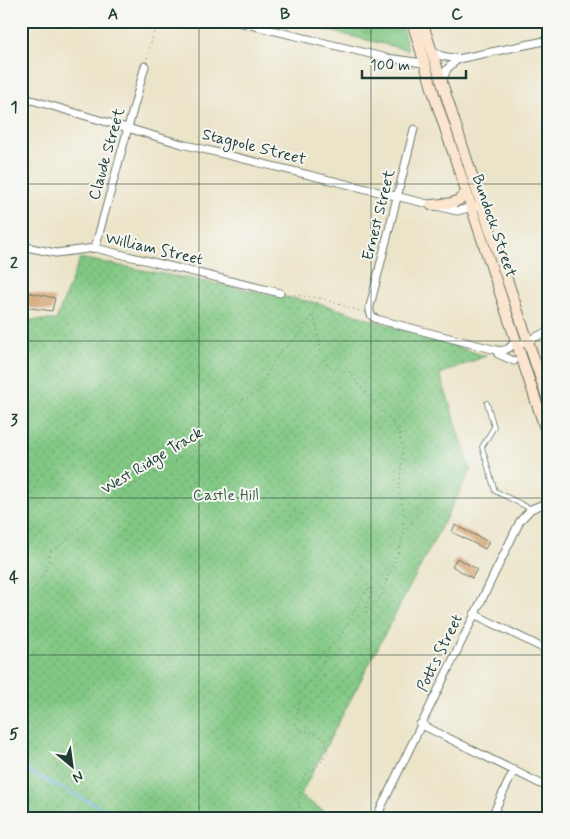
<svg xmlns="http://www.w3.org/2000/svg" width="570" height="839" viewBox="0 0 570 839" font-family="Mynerve,sans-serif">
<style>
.grass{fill:url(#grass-dots);stroke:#50825c}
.park{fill:url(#park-tufts);stroke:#50825c}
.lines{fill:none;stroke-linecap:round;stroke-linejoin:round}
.stream{stroke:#7abcf0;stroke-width:2}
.building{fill:#d09a65}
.service-casing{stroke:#677768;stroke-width:5.5}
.minor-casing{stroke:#677768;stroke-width:9}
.secondary-casing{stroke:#677768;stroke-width:12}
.path{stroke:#677768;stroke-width:1;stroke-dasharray:1 4;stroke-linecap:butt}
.service{stroke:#fff;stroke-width:4}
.minor{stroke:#fff;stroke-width:7}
.secondary{stroke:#fce5cf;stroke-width:10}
.grid{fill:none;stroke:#1f3d34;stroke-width:1;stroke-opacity:0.55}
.labels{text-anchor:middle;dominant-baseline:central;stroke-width:4;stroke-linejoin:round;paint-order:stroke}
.street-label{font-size:16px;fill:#1f3d34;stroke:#f6f6f2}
.park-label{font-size:16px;fill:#386048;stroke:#f6f6f2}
.neatline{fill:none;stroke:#1f3d34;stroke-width:2}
.grid-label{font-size:16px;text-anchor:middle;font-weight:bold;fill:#1f3d34}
</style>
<defs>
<pattern id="grass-dots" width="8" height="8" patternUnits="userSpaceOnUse" patternTransform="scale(1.25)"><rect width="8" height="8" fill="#81c883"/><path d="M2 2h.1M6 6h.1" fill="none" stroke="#69a46c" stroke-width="1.8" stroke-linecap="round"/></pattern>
<pattern id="park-tufts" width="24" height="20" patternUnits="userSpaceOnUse" patternTransform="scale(1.25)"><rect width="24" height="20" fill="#81c883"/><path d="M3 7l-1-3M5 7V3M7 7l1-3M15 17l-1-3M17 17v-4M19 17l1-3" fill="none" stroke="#69a46c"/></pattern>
</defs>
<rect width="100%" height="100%" fill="#f6f6f2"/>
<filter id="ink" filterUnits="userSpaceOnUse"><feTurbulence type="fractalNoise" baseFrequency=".02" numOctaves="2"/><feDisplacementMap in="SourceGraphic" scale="10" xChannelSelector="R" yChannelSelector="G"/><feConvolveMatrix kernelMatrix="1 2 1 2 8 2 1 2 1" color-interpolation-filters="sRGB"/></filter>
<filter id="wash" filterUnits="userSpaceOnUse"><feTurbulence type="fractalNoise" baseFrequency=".0096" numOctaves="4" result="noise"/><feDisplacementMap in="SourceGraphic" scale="20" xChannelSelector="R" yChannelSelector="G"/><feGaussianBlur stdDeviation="1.12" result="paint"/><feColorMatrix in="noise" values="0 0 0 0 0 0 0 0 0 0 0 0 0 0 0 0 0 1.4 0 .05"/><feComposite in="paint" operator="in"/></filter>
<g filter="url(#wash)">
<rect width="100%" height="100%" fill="#ece4c8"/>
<path class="grass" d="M80 258 322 304 486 356 440 374 471 470 300 796 335 818H222L210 812 206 818H21V320H56Z"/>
<path class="park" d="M288 21H401L408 50Z"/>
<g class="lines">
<path class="stream" d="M21 768 122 818
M171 818H172"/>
</g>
<g id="blocks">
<path class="building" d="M27 292 55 298 52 311 24 307Z
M455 525 489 542 485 549 452 532Z
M457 558 477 569 472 578 452 566Z"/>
</g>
</g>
<g filter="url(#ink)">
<use href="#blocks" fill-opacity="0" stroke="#677768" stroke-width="1"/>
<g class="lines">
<g class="service-casing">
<path id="service" d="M487 403 494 427 482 447 495 491 531 509"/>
</g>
<g class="minor-casing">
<path id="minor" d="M234 21 387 58 423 63
M548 21 549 24
M431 51 442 56 458 59 549 40
M442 82 447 69 458 59
M21 97 182 144 457 211 481 205
M414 129 370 306C369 315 372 318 380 320L496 350 498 354 514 361
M21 246 56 253 95 248 280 293
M95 248 145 66
M524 342 549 331
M496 350C506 352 512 348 516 338
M474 614 549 651
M420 724 549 788
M376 818 520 521 531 509 549 502
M491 818 514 770"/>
</g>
<g class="secondary-casing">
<path id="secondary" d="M412 21 436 101 549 440
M422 21 479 197 549 403
M431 205C445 203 458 206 466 192"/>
</g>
<path class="path" d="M147 58 157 21
M320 298 363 312
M21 602 34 588 45 571 51 551 61 545 106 501 212 439 218 435 225 414 232 405 249 397 260 389 271 365 282 350 300 334 308 323 319 298 286 294
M299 818C299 807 298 787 303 778 307 772 314 770 319 765 322 761 325 756 328 752L324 738 308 731 299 730 296 724 298 706 304 688 321 669 330 647 343 632 362 597 370 587 372 591 366 607 367 613 381 598 387 578 399 550 404 533 403 511 399 488 403 452 400 435 389 418 376 407 349 372 329 367 321 352 315 318 311 316"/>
<use href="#service" class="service"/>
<use href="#minor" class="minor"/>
<use href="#secondary" class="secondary"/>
</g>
</g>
<path class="grid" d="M199 21V818M371 21V818M21 184H549M21 341H549M21 498H549M21 655H549"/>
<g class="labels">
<g class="street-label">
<text transform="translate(254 147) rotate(14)">Stagpole Street</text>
<text transform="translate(107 154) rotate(-74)">Claude Street</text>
<text transform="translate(379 215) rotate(-76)">Ernest Street</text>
<text transform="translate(494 226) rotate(71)">Bundock Street</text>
<text transform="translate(154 249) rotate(13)">William Street</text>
<text transform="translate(152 461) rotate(-31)">West Ridge Track</text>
<text transform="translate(440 653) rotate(-64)">Potts Street</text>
</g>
<g class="park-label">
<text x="226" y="495">Castle Hill</text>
</g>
</g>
<rect width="570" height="839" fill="none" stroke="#f6f6f2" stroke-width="55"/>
<g transform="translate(72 766) rotate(151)" stroke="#f6f6f2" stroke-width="4" paint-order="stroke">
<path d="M0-4L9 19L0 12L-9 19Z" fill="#1f3d34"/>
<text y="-8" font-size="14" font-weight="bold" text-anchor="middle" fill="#1f3d34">N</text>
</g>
<path d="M362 70v8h104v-8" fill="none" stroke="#1f3d34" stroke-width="2.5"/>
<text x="370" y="70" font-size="15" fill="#1f3d34" stroke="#f6f6f2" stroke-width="4" paint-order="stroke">100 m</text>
<rect x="28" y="28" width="514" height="784" class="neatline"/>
<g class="grid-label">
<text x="113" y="19">A</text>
<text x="285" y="19">B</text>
<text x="457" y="19">C</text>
<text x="14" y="112">1</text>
<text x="14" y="268">2</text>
<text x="14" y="425">3</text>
<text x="14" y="582">4</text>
<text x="14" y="739">5</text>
</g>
</svg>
